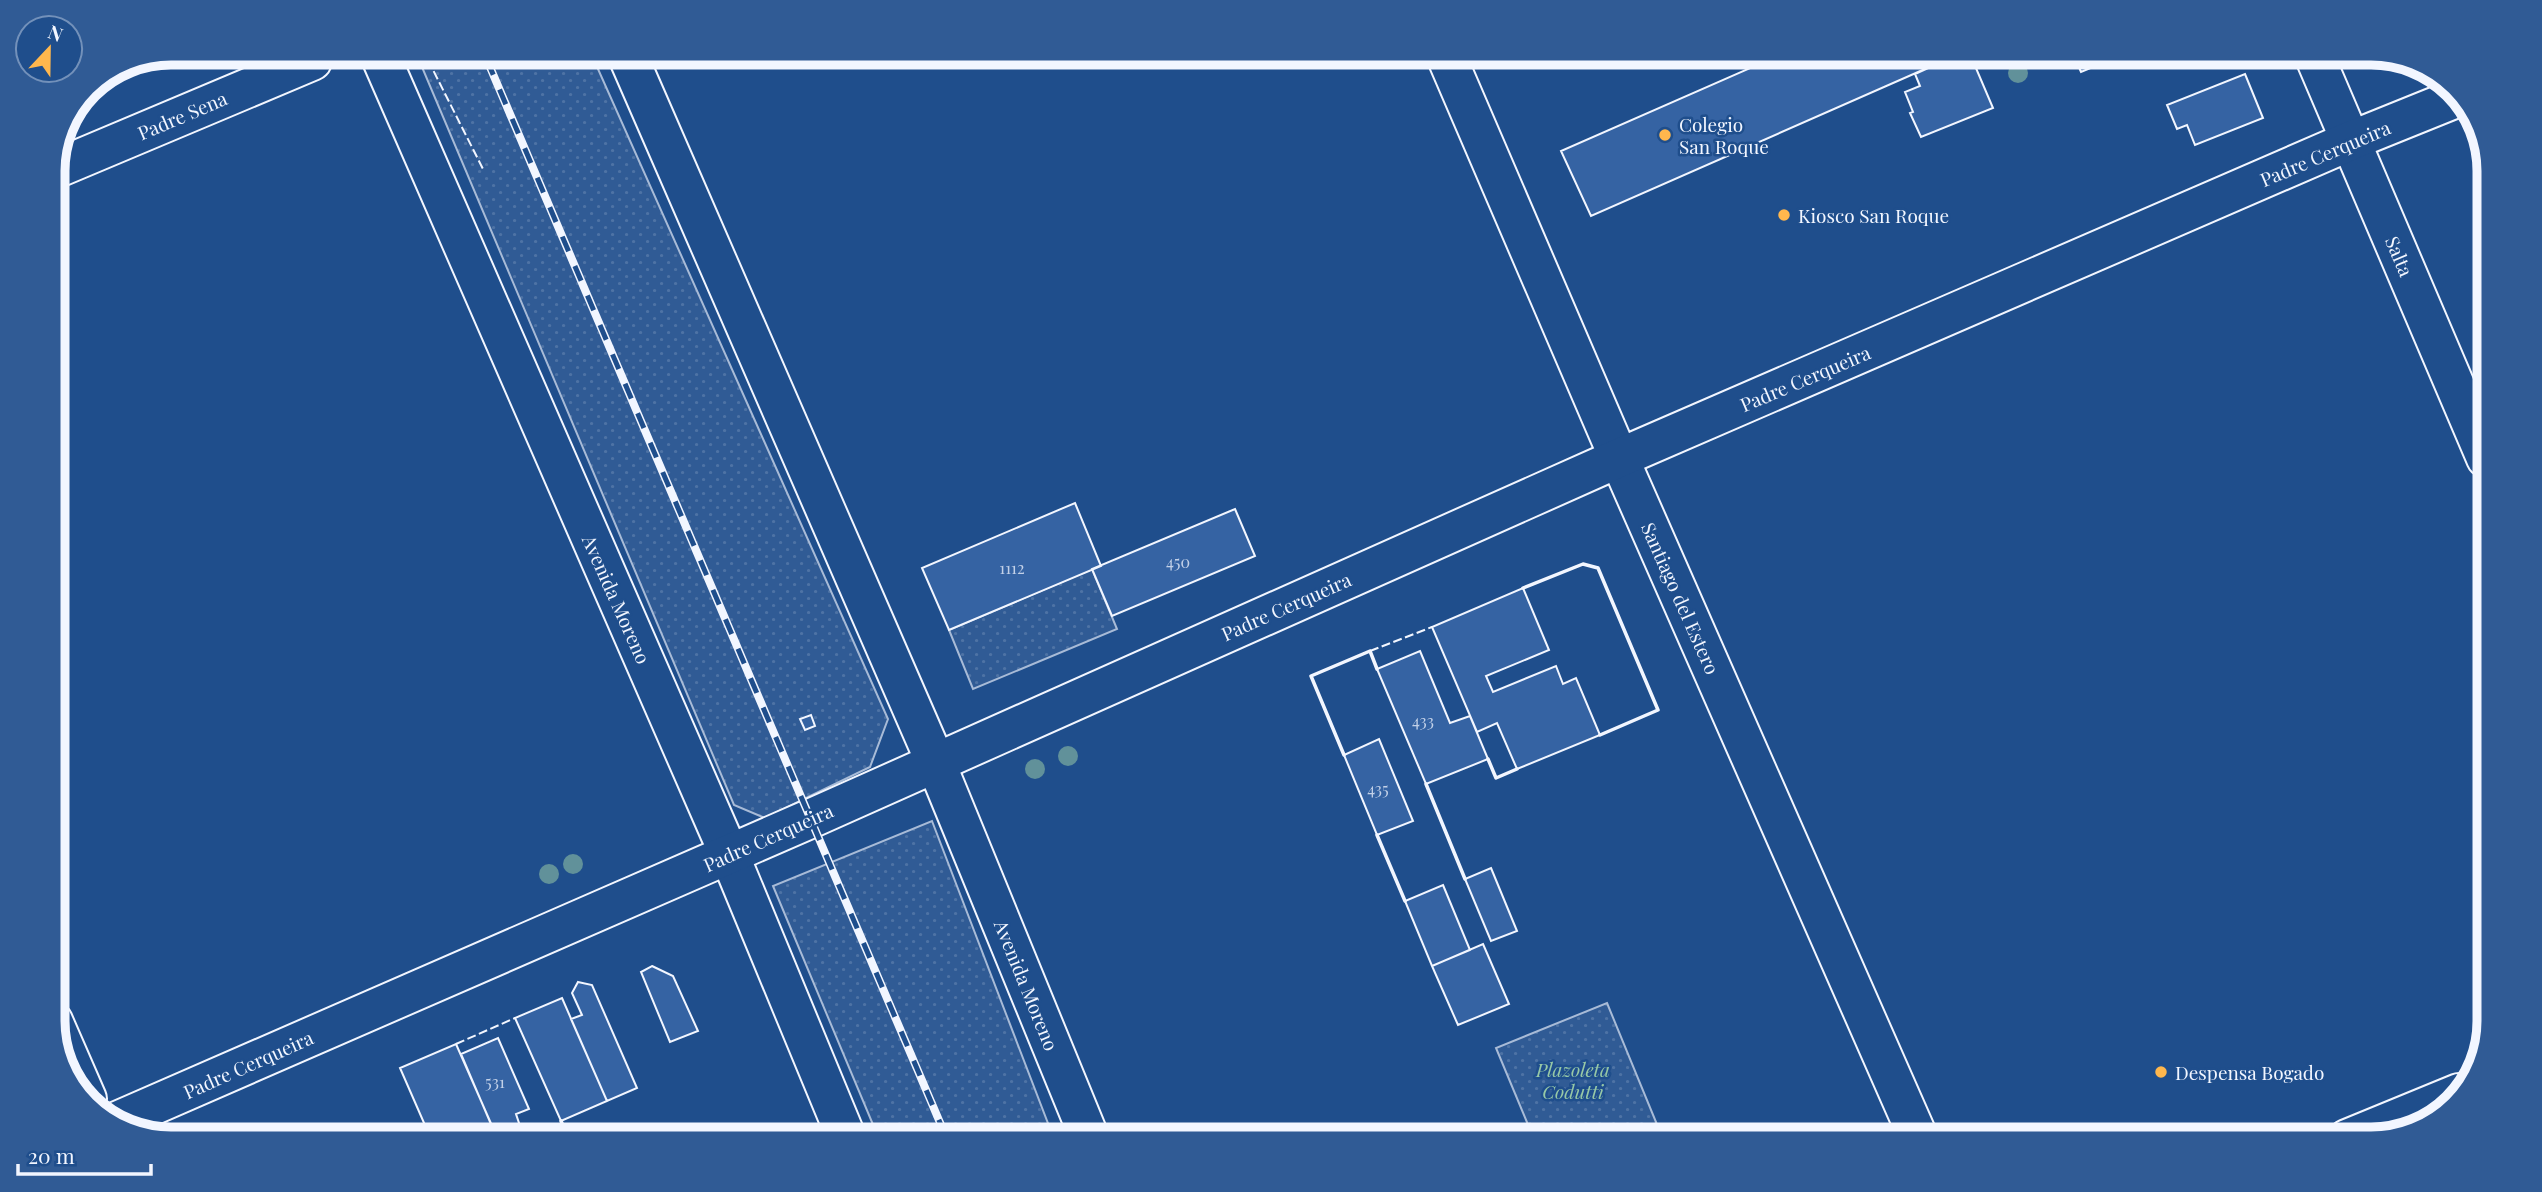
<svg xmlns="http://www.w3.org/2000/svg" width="2542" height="1192" viewBox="0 0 2542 1192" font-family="'Playfair Display',serif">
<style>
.grass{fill:url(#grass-dots);stroke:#a8bbd7;stroke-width:2}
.building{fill:#3563a3;stroke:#f2f6ff;stroke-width:2}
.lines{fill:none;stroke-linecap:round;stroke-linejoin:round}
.street-casing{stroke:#f2f6ff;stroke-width:42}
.secondary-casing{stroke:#f2f6ff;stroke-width:42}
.street{stroke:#1f4e8c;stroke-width:38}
.secondary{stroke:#1f4e8c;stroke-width:38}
.rail-casing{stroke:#f2f6ff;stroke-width:8}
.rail{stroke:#1f4e8c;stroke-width:5;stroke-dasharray:16;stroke-linecap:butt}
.fence{stroke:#f2f6ff;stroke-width:2;stroke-dasharray:9 3.5;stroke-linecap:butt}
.wall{stroke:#f2f6ff;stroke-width:3.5}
.tree{fill:#61919a}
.poi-dot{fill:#ffb74d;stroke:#1f4e8c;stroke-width:2.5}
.labels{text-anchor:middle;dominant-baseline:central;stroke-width:5;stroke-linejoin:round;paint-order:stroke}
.number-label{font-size:16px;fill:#c3d1e8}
.street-label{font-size:19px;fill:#f2f6ff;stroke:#1f4e8c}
.poi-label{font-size:19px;fill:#f2f6ff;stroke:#1f4e8c;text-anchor:start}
.park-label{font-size:19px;font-style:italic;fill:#97c8a6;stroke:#1f4e8c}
.rim{fill:none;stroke:#f2f6ff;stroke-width:9}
</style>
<defs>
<pattern id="grass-dots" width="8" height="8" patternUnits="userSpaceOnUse" patternTransform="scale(1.75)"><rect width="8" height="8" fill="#305b95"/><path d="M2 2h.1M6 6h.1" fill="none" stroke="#4e73a5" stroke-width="1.8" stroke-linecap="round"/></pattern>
</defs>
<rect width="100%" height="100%" fill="#1f4e8c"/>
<path class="grass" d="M419 60H594L888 719 870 767 765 818 734 805Z
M1092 569 1117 629 973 689 949 630Z
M932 821 1054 1139H879L773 886Z
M1607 1003 1663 1139H1534L1496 1048Z"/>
<path class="building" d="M2127 53 2081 72 2073 54Z
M1959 54 1591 216 1561 151 1780 55Z
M1959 54H1970L1993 108 1921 137 1910 113 1913 112 1905 92 1920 86 1915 74Z
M2245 74 2263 118 2195 145 2187 125 2177 129 2167 105Z
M1075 503 1101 566 949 630 922 568Z
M1235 509 1255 556 1112 616 1092 569Z
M1523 588 1549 650 1486 676 1493 692 1556 666 1563 684 1576 678 1600 735 1517 769 1497 723 1477 732 1432 627Z
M1420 651 1450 723 1470 716 1488 759 1426 784 1377 669Z
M811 715 815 726 805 730 800 719Z
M1379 739 1413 821 1377 835 1344 755Z
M1491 868 1517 931 1491 941 1465 879Z
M1443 885 1470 950 1432 966 1405 901Z
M1483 944 1509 1004 1458 1025 1432 966Z
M652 966 673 976 698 1031 670 1042 641 972Z
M578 982 592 985 637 1088 607 1101 571 1019 582 1015 572 993Z
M562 998 607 1101 561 1121 515 1018Z
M498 1038 529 1109 516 1114 520 1126 496 1136 461 1054Z
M456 1044 493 1128 467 1139H431L400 1068Z"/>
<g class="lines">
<g class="street-casing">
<path id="street" d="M2313 53 2486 458
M1446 56 1619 458 1919 1139
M382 60 729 854 847 1139
M53 170 312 61
M53 1021 87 1099
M2347 1139 2459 1093"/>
</g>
<g class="secondary-casing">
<path id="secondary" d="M629 59 935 761 1090 1139
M115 1122 812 818 1619 458 2350 141 2459 97"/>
</g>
<use href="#street" class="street"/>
<use href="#secondary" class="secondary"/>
<g class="rail-casing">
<path id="rail" d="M487 60 947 1139"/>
</g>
<use href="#rail" class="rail"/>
<path class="fence" d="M428 60 483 169
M562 60 564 63
M1370 651 1432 627
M456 1044 515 1018"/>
<path class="wall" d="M1523 588 1583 564 1598 568 1658 710 1600 735
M1344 755 1311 676 1370 651 1377 669
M1488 759 1496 778 1517 769
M1426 784 1465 879
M1377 835 1405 901
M561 1121 569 1139"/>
</g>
<g class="tree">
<circle cx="2018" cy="73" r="10"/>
<circle cx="1068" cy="756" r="10"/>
<circle cx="1035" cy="769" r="10"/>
<circle cx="573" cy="864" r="10"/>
<circle cx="549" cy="874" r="10"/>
</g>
<g class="poi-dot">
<circle cx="1665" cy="135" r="7"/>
<circle cx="1784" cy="215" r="7"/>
<circle cx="2161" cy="1072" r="7"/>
</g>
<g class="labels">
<g class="number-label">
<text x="1178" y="561">450</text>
<text x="1012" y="567">1112</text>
<text x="1423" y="720">433</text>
<text x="1378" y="788">435</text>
<text x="495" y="1081">531</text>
</g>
<g class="street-label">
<text transform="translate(182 115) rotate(-23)">Padre Sena</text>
<text transform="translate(2325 153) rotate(-23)">Padre Cerqueira</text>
<text transform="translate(2400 256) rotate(67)">Salta</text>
<text transform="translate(1805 378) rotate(-23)">Padre Cerqueira</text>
<text transform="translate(1681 598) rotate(66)">Santiago del Estero</text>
<text transform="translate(617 599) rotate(66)">Avenida Moreno</text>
<text transform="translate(1286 606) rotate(-24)">Padre Cerqueira</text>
<text transform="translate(768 837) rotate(-24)">Padre Cerqueira</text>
<text transform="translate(1027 985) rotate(68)">Avenida Moreno</text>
<text transform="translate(248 1064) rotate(-24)">Padre Cerqueira</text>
</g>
<g class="poi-label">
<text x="1679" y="124">Colegio<tspan x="1679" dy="22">San Roque</tspan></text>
<text x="1798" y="215">Kiosco San Roque</text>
<text x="2175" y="1072">Despensa Bogado</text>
</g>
<g class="park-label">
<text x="1573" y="1069">Plazoleta<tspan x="1573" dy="22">Codutti</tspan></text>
</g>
</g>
<path d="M0 0H2542V1192H0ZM171 65H2371A106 106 0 0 1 2477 171V1021A106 106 0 0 1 2371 1127H171A106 106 0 0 1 65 1021V171A106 106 0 0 1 171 65Z" fill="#305b95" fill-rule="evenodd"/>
<path class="rim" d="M171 65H2371A106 106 0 0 1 2477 171V1021A106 106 0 0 1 2371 1127H171A106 106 0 0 1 65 1021V171A106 106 0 0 1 171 65Z"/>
<g transform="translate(49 49) rotate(22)"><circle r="33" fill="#1f4e8c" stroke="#7391ba" stroke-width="2"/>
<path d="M0-5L12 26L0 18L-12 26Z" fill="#ffb74d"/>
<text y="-10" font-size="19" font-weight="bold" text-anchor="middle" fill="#f2f6ff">N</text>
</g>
<path d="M18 1164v10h133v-10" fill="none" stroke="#f2f6ff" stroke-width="3.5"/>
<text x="28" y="1164" font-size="21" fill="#f2f6ff" stroke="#1f4e8c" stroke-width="5" paint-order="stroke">20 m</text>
</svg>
